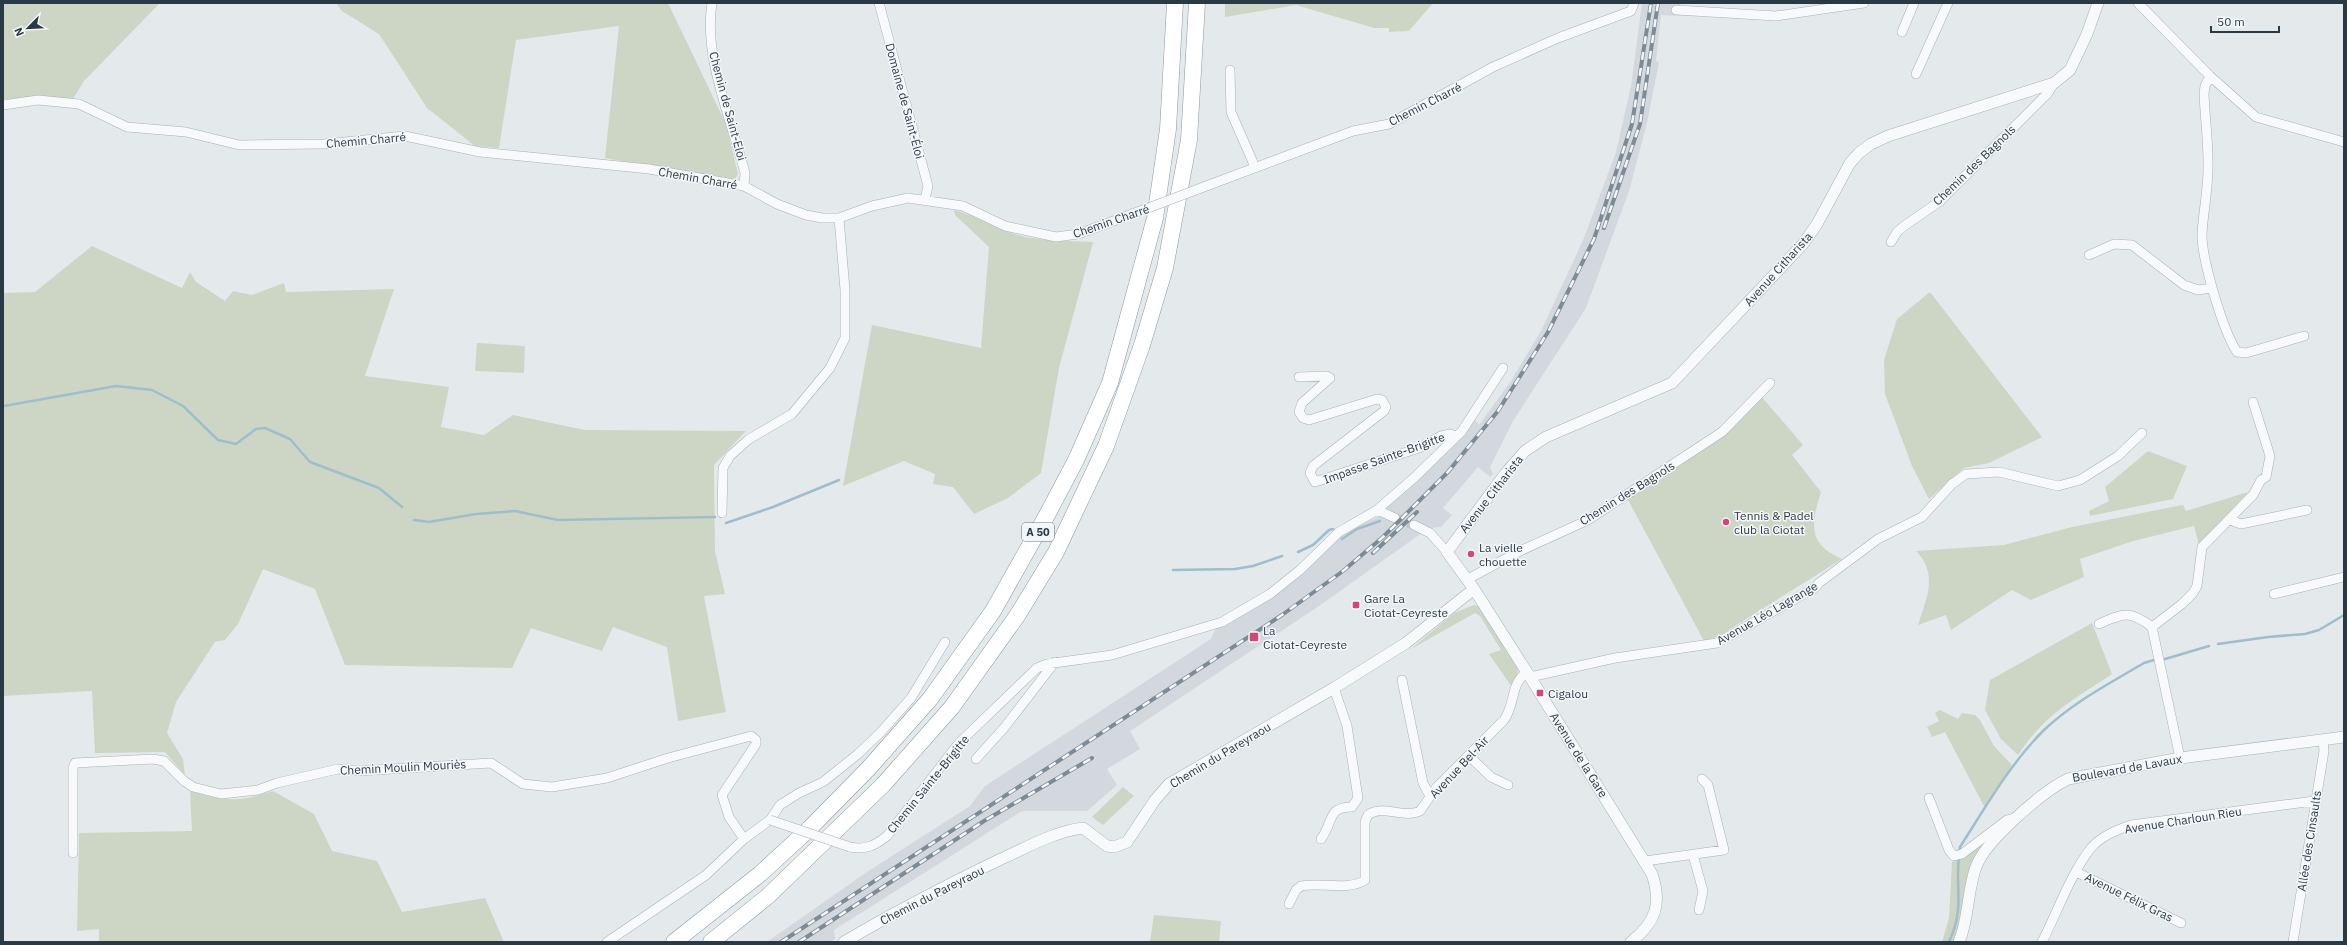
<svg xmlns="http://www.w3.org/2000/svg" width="2347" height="945" viewBox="0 0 2347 945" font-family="'IBM Plex Sans',sans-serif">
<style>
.built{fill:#d2d8de}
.green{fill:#cdd6c4}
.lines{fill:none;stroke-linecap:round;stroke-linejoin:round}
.stream{stroke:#9ebecd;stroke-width:2.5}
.minor-tunnel{stroke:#bfc6cb;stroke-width:9;stroke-dasharray:9 4.5;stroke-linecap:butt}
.minor-casing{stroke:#a8b1b7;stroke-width:10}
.tertiary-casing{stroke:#a8b1b7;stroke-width:12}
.motorway-casing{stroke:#8a99a3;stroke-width:17}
.minor{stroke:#f7f9fa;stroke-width:9}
.tertiary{stroke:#f7f9fa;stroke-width:11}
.motorway{stroke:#fff;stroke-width:16}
.rail-casing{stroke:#7c8b96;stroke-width:4}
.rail{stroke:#f4f7f9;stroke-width:2.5;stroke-dasharray:8;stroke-linecap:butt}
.minor-bridge-casing{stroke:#a8b1b7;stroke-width:10;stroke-linecap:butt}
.minor-bridge{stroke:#f7f9fa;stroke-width:9}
.poi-dot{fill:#d44678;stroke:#f4f7f9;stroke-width:1.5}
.labels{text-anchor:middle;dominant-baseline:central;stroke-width:3;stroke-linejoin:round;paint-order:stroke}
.shield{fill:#f4f7f9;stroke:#67737b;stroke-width:1}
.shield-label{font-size:11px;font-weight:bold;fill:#2a3a45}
.street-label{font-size:12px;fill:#2a3a45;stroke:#f4f7f9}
.poi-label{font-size:12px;fill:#2a3a45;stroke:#f4f7f9;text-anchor:start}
</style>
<rect width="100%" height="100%" fill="#e4e9ec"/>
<path class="built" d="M1642 3H1680L1679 16 1661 15 1656 61 1659 62 1647 123 1629 191 1586 308 1513 421 1490 467 1493 474 1490 477 1478 467 1443 508 1452 515 1441 527 1430 528 1419 535 1319 606 1130 731 1140 749 1107 769 1117 785 1087 811H1022L834 930 835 939 829 942H767L867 872 970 806 985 786 1211 639 1216 628 1283 590 1341 534 1377 517 1474 419 1479 425 1511 381 1542 329 1584 238 1616 152 1631 86Z"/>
<path class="green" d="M3 3H160L84 81 73 99H3Z
M336 3H668L726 124 738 174 733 182 605 158 619 26 516 40 499 148 475 146 427 108 379 34 342 11Z
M1225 3H1433L1409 31 1389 32V28H1374L1296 5 1225 17Z
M954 210C977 216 993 227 1014 234 1040 242 1066 241 1093 242L1059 368 1041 473 1008 498 974 514 953 487 933 484 935 474 904 461 843 486 872 325 981 348 989 247 955 215Z
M92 246 182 288 190 272 196 282 225 301 233 291 252 295 284 283 286 292 394 289 365 376 449 387 441 427 484 435 513 415 585 430 746 431 714 465 715 551 725 594 704 596 726 712 678 721 667 647 613 627 602 651 531 628 512 668 345 665 315 589 263 569 238 624 225 640 215 642 176 702 167 733 183 759 185 775 165 752 95 753 92 691 3 696V293L35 292Z
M1930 292 2042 437 1989 463 1964 468 1929 499 1912 466 1885 394 1884 360 1897 319Z
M477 343 525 346 524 373 475 371Z
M1761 396 1803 445 1792 455 1821 492C1811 524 1807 543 1842 559L1719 636 1704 641 1627 498 1720 437Z
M2148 451 2187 466 2173 499 2090 516 2089 511 2109 501 2105 487Z
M2248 492 2199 545 2194 526 2133 541 2080 559 2084 577 2031 600 2012 590 1951 630 1946 615 1918 625C1926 599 1939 574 1916 551L2004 545 2072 527 2172 507 2183 505 2186 511Z
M1474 605 1481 607 1516 662 1518 671 1512 687 1489 654 1501 650 1480 616 1475 613 1411 649 1454 613Z
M2092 623 2112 674C2073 700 2045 714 2018 755L2001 739 1985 710 1990 680Z
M1940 710 1958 719 1962 713 1975 715 1980 720 1994 746 2012 765 1985 808 1945 732 1932 737 1927 727 1939 721 1935 713Z
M1123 787 1134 796 1103 825 1092 817Z
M190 791C226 802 238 802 273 791L314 814 332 851 377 861 402 912 485 898 504 942H99V929L77 931 79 833 192 831Z
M1983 845 1973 863 1957 933 1953 942H1942L1949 918 1952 862 1966 850Z
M1154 915 1221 921 1219 942H1150Z"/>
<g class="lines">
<path class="stream" d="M4 406 116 386 152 390 183 406 218 440 236 444 256 429 265 428 290 439 310 462 379 488 402 507
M414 520 429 522 476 514 515 511 558 520 715 517
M726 523 773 507 839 480
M1342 539 1357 529 1380 521
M1298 552 1313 545 1329 530 1333 529
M1173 570 1235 569 1253 566 1282 556
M2218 644 2268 637 2305 634 2319 630 2344 615
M2165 659 2209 646
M1959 852 1960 847C1985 808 2010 764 2043 731 2072 703 2110 683 2144 663L2154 660
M1949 942C1965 907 1955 891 1959 856"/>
<path class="minor-tunnel" d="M1395 518 1414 525"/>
<g class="minor-casing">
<path id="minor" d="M712 3C703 57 732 121 745 173L744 186
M879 3 928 186 925 199
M2138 3 2210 76 2256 117 2344 142
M1676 10 1776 16 1864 3
M1902 32 1914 3
M1230 70 1231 112 1255 167
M1916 74 1948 3
M2210 76 2205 86 2204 94C2205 117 2208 139 2208 162 2209 187 2203 211 2202 235 2202 260 2223 331 2237 352L2246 353 2304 336
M3 105 38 100 79 104 127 127 186 132 239 145 324 144 405 136 480 152 649 169 744 186 777 204 806 215 822 218H839L872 206 908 198 963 206 1005 226 1056 237 1078 234 1119 219
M1209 185 1353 131 1389 124 1493 67 1558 38 1631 11 1634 3
M1891 242 1897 232 1904 226 1939 202 2048 93 2054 83
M2089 255 2114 244 2132 245 2184 285 2198 290 2212 288
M1299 377 1327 376 1330 378 1302 403 1299 412 1303 418 1309 420 1377 399 1382 400 1386 407 1384 411 1313 466 1310 473 1315 482 1419 448 1441 436 1450 434 1457 436
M1377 510 1415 477 1462 431 1503 368
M722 513 723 468 730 456 749 439 792 414 830 368 845 338V290L839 218
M2230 520 2241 524 2307 510
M1414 525 1430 533 1447 552
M1468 579 1520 551 1588 520 1722 432 1770 383
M2274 594 2344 577
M2099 624C2123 613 2130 610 2152 627L2180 758
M2152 627 2182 604 2193 593 2197 586 2202 547 2253 495 2261 480 2266 477 2270 456 2253 402
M1530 677 1615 658 1717 643 1816 587 1819 583 1878 539 1922 517 1952 484 1966 474 1999 472 2058 486 2080 480 2118 456 2142 433
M1402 680 1423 783 1430 796
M1469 756 1491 777 1508 785
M976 759 1004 728 1055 662
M1929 798 1949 850 1954 856 1962 854 2007 820 2017 818
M1321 839C1334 821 1327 807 1352 807L1358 798 1347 726 1334 688
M850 847C866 850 874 846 887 836L959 743 1037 668 1047 664 1112 655 1222 622 1270 594 1300 570 1339 532 1377 510 1395 518
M73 853V768L75 763 153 759 164 761 184 781 193 787 221 794 258 790 277 783 338 769 358 771 491 763 523 784 552 787 607 778 668 758 751 736 756 740V744L722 795 729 817 744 839
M1693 855 1703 891 1699 910
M1645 861 1724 850 1708 785 1702 779
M2076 872 2181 923
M1289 904 1296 890 1301 886C1319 882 1349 891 1365 880V822L1368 815C1383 804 1403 819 1420 811L1436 788 1504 720C1516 703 1509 687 1527 671
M607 942 706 875 744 839 770 820 780 805 799 793 823 782 858 754 881 732 911 698 945 642
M2042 942C2057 913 2071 873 2091 848 2101 836 2117 830 2131 825L2314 801
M2293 942 2324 751 2323 740"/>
</g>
<g class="tertiary-casing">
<path id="tertiary" d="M844 942C895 912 947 885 1001 859 1028 847 1053 832 1083 828L1107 846 1114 847 1127 842 1155 800 1169 784 1334 688 1406 643 1474 589
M1631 942C1656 922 1662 904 1652 874L1530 677 1474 589 1447 552 1505 474 1525 451 1546 437 1672 383 1803 244 1817 224 1850 163 1859 153 1871 144 1888 136 2054 83 2070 70 2087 34 2098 3
M1959 942C1969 919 1967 891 1976 867 1985 841 2043 791 2068 779L2180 758 2344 737"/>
</g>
<g class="motorway-casing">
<path id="motorway" d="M674 942 760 874 809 829 868 769 930 699 993 611 1047 515 1076 460 1110 383 1155 218 1168 129 1175 3
M711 942 768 896 883 785 952 707 1017 616 1056 552 1106 446 1142 345 1165 268 1189 140 1197 3"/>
</g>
<use href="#minor" class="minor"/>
<use href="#tertiary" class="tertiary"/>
<use href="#motorway" class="motorway"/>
<g class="rail-casing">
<path id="rail" d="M1604 228 1640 124 1658 3
M1373 553 1417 512
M781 942 1282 615 1343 571 1383 537 1447 473 1498 411 1548 332 1594 239 1632 124 1651 3
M799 942 984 821 1092 758"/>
</g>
<use href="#rail" class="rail"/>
<g class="minor-bridge-casing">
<path id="minor-bridge" d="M1119 219 1209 185
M770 820 850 847"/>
</g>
<use href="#minor-bridge" class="minor-bridge"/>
</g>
<g class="poi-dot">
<circle cx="1726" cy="522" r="4"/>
<circle cx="1471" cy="554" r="4"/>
<rect x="1352" y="601" width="8" height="8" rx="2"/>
<rect x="1249" y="632" width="10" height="10" rx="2"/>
<rect x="1536" y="689" width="8" height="8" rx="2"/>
</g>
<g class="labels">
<rect class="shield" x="1022" y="523" width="32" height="18" rx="3"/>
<g class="shield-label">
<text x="1038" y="532">A 50</text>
</g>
<g class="street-label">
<text transform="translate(905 101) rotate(75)">Domaine de Saint-Éloi</text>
<text transform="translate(1425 104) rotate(-27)">Chemin Charré</text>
<text transform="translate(728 106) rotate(75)">Chemin de Saint-Eloi</text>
<text transform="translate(366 140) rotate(-5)">Chemin Charré</text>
<text transform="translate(1974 165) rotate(-44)">Chemin des Bagnols</text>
<text transform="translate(698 178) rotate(10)">Chemin Charré</text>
<text transform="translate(1111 221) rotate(-19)">Chemin Charré</text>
<text transform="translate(1778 269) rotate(-48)">Avenue Citharista</text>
<text transform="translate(1384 458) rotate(-20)">Impasse Sainte-Brigitte</text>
<text transform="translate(1627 493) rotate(-32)">Chemin des Bagnols</text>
<text transform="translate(1491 494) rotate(-52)">Avenue Citharista</text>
<text transform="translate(1767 613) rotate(-30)">Avenue Léo Lagrange</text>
<text transform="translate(1220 755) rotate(-31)">Chemin du Pareyraou</text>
<text transform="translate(1579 755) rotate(58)">Avenue de la Gare</text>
<text transform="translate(403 767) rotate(-3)">Chemin Moulin Mouriès</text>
<text transform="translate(1459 767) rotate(-47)">Avenue Bel-Air</text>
<text transform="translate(2127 768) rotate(-10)">Boulevard de Lavaux</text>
<text transform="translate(928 784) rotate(-51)">Chemin Sainte-Brigitte</text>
<text transform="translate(2183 820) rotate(-9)">Avenue Charloun Rieu</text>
<text transform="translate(2309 841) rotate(-81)">Allée des Cinsaults</text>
<text transform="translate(932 895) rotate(-27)">Chemin du Pareyraou</text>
<text transform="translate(2129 897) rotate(26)">Avenue Félix Gras</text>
</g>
<g class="poi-label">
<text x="1734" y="515">Tennis &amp; Padel<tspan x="1734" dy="14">club la Ciotat</tspan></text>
<text x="1479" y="547">La vielle<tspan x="1479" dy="14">chouette</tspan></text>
<text x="1364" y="598">Gare La<tspan x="1364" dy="14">Ciotat-Ceyreste</tspan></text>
<text x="1263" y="630">La<tspan x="1263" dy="14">Ciotat-Ceyreste</tspan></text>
<text x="1548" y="693">Cigalou</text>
</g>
</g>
<rect width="2347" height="945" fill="none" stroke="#2a3a45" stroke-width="8"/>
<g transform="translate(28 28) rotate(246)" stroke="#f4f7f9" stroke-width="3" paint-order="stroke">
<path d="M0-3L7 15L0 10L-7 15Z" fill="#2a3a45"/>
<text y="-6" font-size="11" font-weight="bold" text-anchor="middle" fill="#2a3a45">N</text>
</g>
<path d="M2211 26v6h68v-6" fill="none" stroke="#2a3a45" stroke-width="2"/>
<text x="2217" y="26" font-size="12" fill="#2a3a45" stroke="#f4f7f9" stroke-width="3" paint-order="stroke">50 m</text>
</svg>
